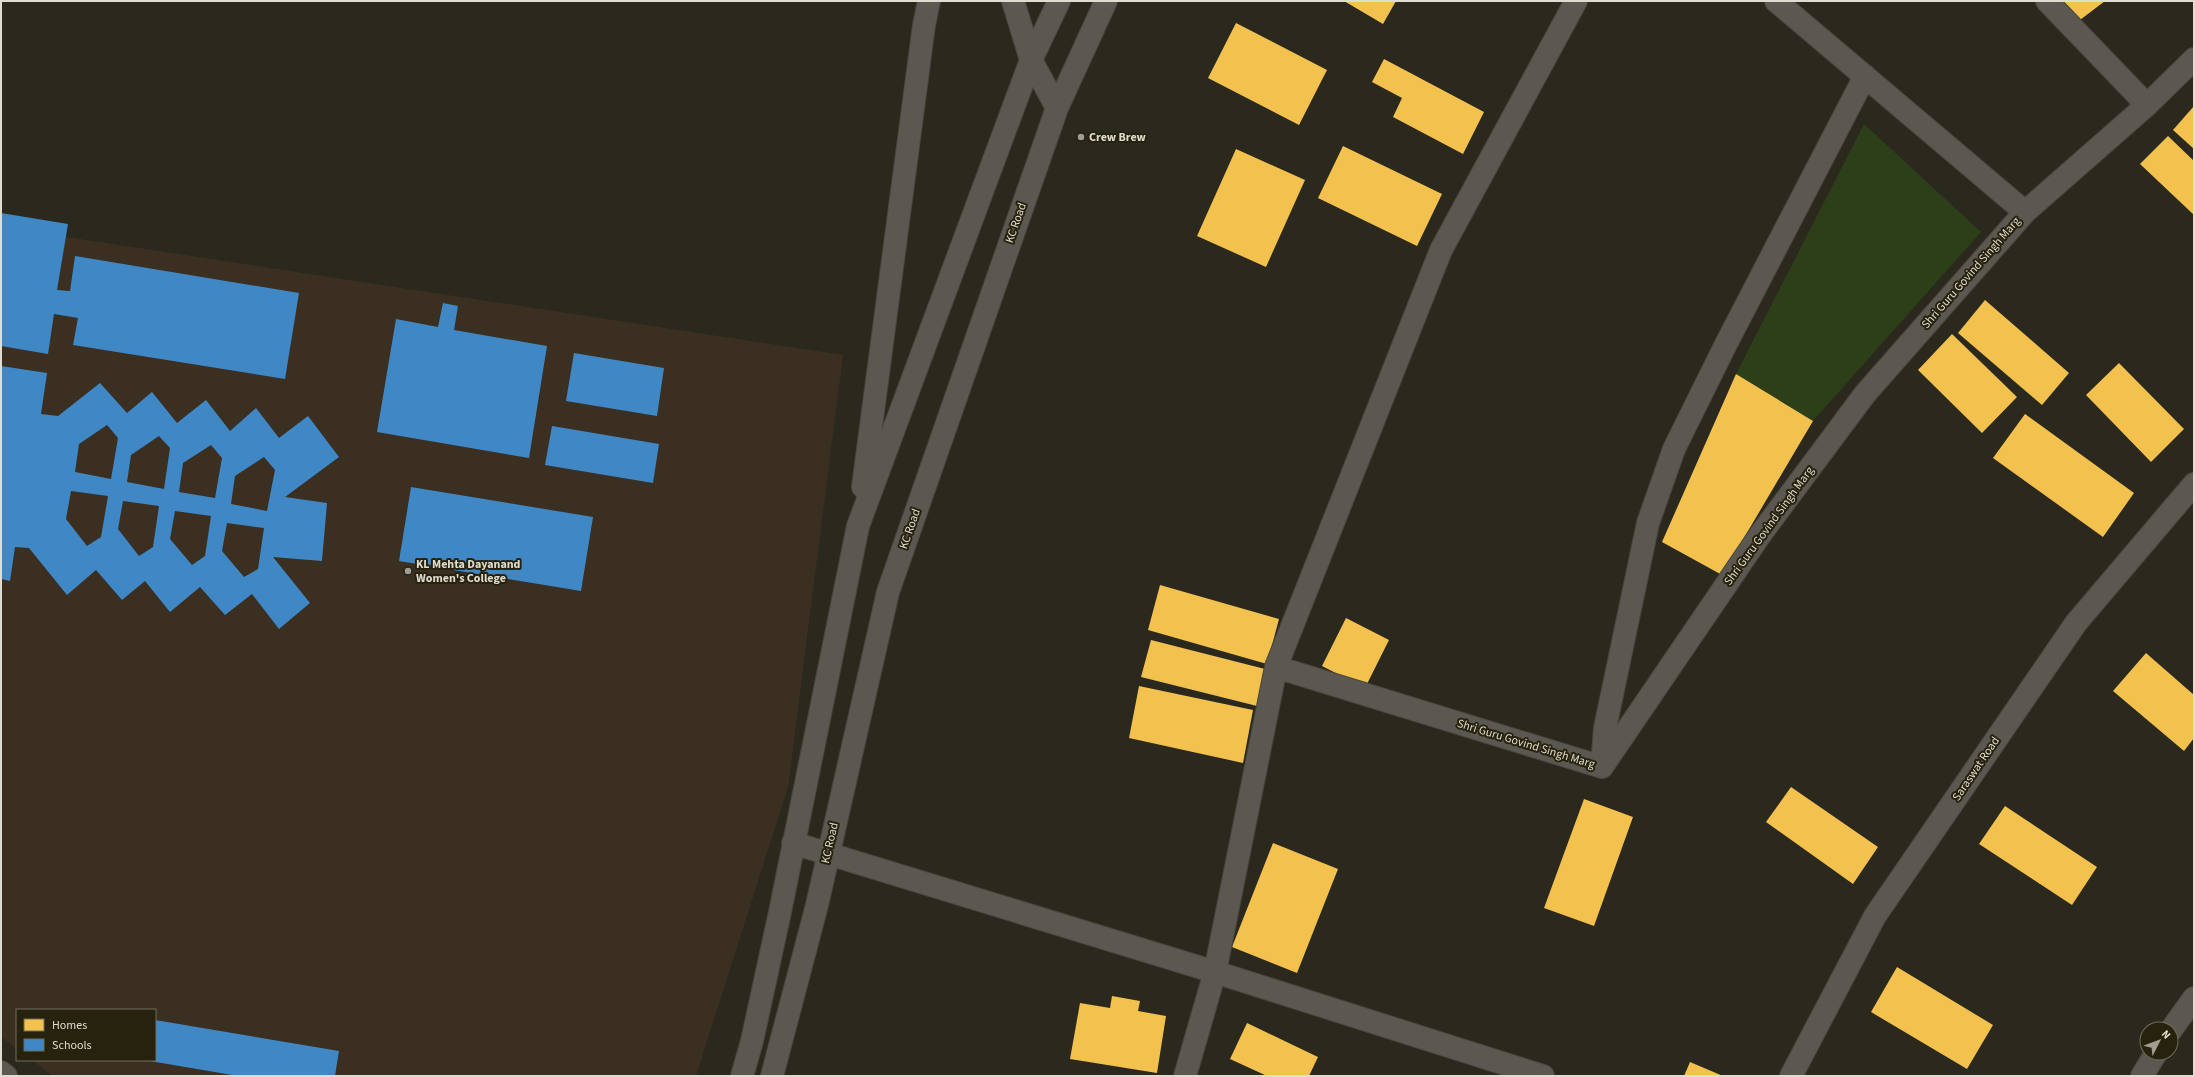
<svg xmlns="http://www.w3.org/2000/svg" width="2195" height="1077" viewBox="0 0 2195 1077" font-family="'Source Sans 3',sans-serif">
<style>
.education{fill:#3b2f22}
.green{fill:#2c3f18}
.homes{fill:#f2c14e}
.schools{fill:#3f88c5;fill-rule:evenodd}
.lines{fill:none;stroke-linecap:round;stroke-linejoin:round}
.minor-casing{stroke:#48463d;stroke-width:24}
.minor{stroke:#5a5850;stroke-width:22}
.poi-dot{fill:#a09e92;stroke:#27220e;stroke-width:1.5}
.labels{text-anchor:middle;dominant-baseline:central;stroke-width:4;stroke-linejoin:round;paint-order:stroke}
.poi-label{font-size:12px;font-weight:bold;fill:#dfddd0;stroke:#27220e;text-anchor:start}
.street-label{font-size:12px;fill:#dfddd0;stroke:#27220e}
</style>
<rect width="100%" height="100%" fill="#2b281e"/>
<path class="education" d="M1 227 843 355 788 787 696 1076H53L32 1060H155V1010H17V1049L1 1037Z"/>
<path class="green" d="M1864 124 1981 232 1813 421 1736 374Z"/>
<path class="homes" d="M1344 1H1396L1383 24Z
M2052 1H2105L2072 26Z
M1236 23 1327 70 1299 125 1208 78Z
M1384 59 1484 112 1463 154 1393 117 1402 98 1372 82Z
M2194 106V149L2173 130Z
M2168 136 2194 161V215L2140 164Z
M1343 146 1442 194 1417 246 1318 198Z
M1236 149 1305 180 1266 267 1197 236Z
M1985 300 2069 373 2042 405 1958 333Z
M1952 334 2017 397 1982 433 1918 370Z
M2119 363 2184 429 2151 462 2086 395Z
M1736 374 1813 421 1722 575 1662 542Z
M2025 414 2134 493 2103 537 1993 458Z
M1160 585 1279 619 1267 664 1148 630Z
M1346 618 1389 640 1365 688 1322 666Z
M1151 640 1265 669 1257 706 1141 677Z
M2146 653 2194 695V738L2184 751 2113 691Z
M1139 686 1253 710 1243 763 1129 738Z
M1791 787 1878 847 1853 884 1766 822Z
M1584 799 1633 817 1594 926 1544 908Z
M2005 806 2097 867 2072 905 1979 844Z
M1273 843 1338 869 1297 973 1232 947Z
M1897 967 1993 1025 1967 1069 1871 1012Z
M1112 996 1140 1001 1138 1011 1166 1016 1157 1073 1070 1059 1080 1003 1110 1008Z
M1247 1023 1318 1057 1309 1076H1267L1230 1059Z
M1690 1062 1723 1076H1684Z"/>
<path class="schools" d="M1 213 68 224 57 290 70 291 75 256 299 293 285 379 73 345 78 318 54 314 48 354 1 346Z
M443 303 458 306 454 330 547 346 529 458 377 432 396 319 438 327Z
M574 353 664 368 657 416 566 401Z
M1 366 47 373 41 414 58 416 100 383 127 413 152 392 177 423 206 400 230 431 256 408 279 438 308 416 339 457 285 497 327 503 322 561 273 557 310 603 279 629 252 594 225 615 200 587 170 612 145 581 122 600 96 570 67 595 29 548 15 547 10 581 1 579ZM107 425 118 438 111 479 75 472 79 444ZM159 436 170 448 164 489 127 482 131 455ZM211 445 222 458 215 498 179 492 183 463ZM264 457 275 470 267 511 231 504 235 476ZM71 491 108 496 101 537 87 546 66 519ZM123 501 159 506 153 547 139 556 118 529ZM175 511 211 516 205 556 192 565 170 539ZM227 523 264 528 258 569 244 577 222 551Z
M552 426 659 444 653 483 545 465Z
M411 487 593 517 581 591 399 561Z
M155 1020 339 1051 335 1076H238L150 1061 155 1060Z"/>
<g class="lines">
<g class="minor-casing">
<path id="minor" d="M1013 1 1031 60 1057 108
M1776 1 2025 212
M2047 1 2147 105
M863 487 924 25 929 1
M1276 667 1602 767
M1602 766 1605 728 1648 523 1674 449 1725 346 1865 76
M1602 767 1760 535 1865 394 2025 212 2147 105 2194 59
M793 843 1215 972 1543 1076
M2171 1030 2194 998
M1 1072 6 1076
M742 1076 752 1041 780 912 858 526 1031 60 1059 1
M772 1076 817 905 888 592 1057 108 1106 1
M1185 1076 1215 972 1276 667 1441 250 1576 1
M1791 1076 1875 916 2076 623 2194 484
M2142 1076 2156 1053"/>
</g>
<use href="#minor" class="minor"/>
</g>
<g class="poi-dot">
<circle cx="1081" cy="137" r="4"/>
<circle cx="408" cy="571" r="4"/>
</g>
<g class="labels">
<g class="poi-label">
<text x="1089" y="137">Crew Brew</text>
<text x="416" y="564">KL Mehta Dayanand<tspan x="416" dy="14">Women's College</tspan></text>
</g>
<g class="street-label">
<text transform="translate(1016 223) rotate(-71)">KC Road</text>
<text transform="translate(1971 273) rotate(-49)">Shri Guru Govind Singh Marg</text>
<text transform="translate(1769 526) rotate(-54)">Shri Guru Govind Singh Marg</text>
<text transform="translate(910 529) rotate(-71)">KC Road</text>
<text transform="translate(1526 744) rotate(17)">Shri Guru Govind Singh Marg</text>
<text transform="translate(1976 769) rotate(-56)">Saraswat Road</text>
<text transform="translate(830 843) rotate(-77)">KC Road</text>
</g>
</g>
<rect width="2195" height="1077" fill="none" stroke="#dfddd0" stroke-width="4"/>
<rect x="16" y="1009" width="140" height="52" fill="#27220e" stroke="#716d5c"/>
<rect x="24" y="1019" width="20" height="12" fill="#f2c14e" stroke="#716d5c"/>
<text x="52" y="1029" font-size="12" fill="#dfddd0">Homes</text>
<rect x="24" y="1039" width="20" height="12" fill="#3f88c5" stroke="#716d5c"/>
<text x="52" y="1049" font-size="12" fill="#dfddd0">Schools</text>
<g transform="translate(2159 1041) rotate(48)"><circle r="19" fill="#27220e" stroke="#716d5c"/>
<path d="M0-3L7 15L0 10L-7 15Z" fill="#a09e92"/>
<text y="-6" font-size="11" font-weight="bold" text-anchor="middle" fill="#dfddd0">N</text>
</g>
</svg>
